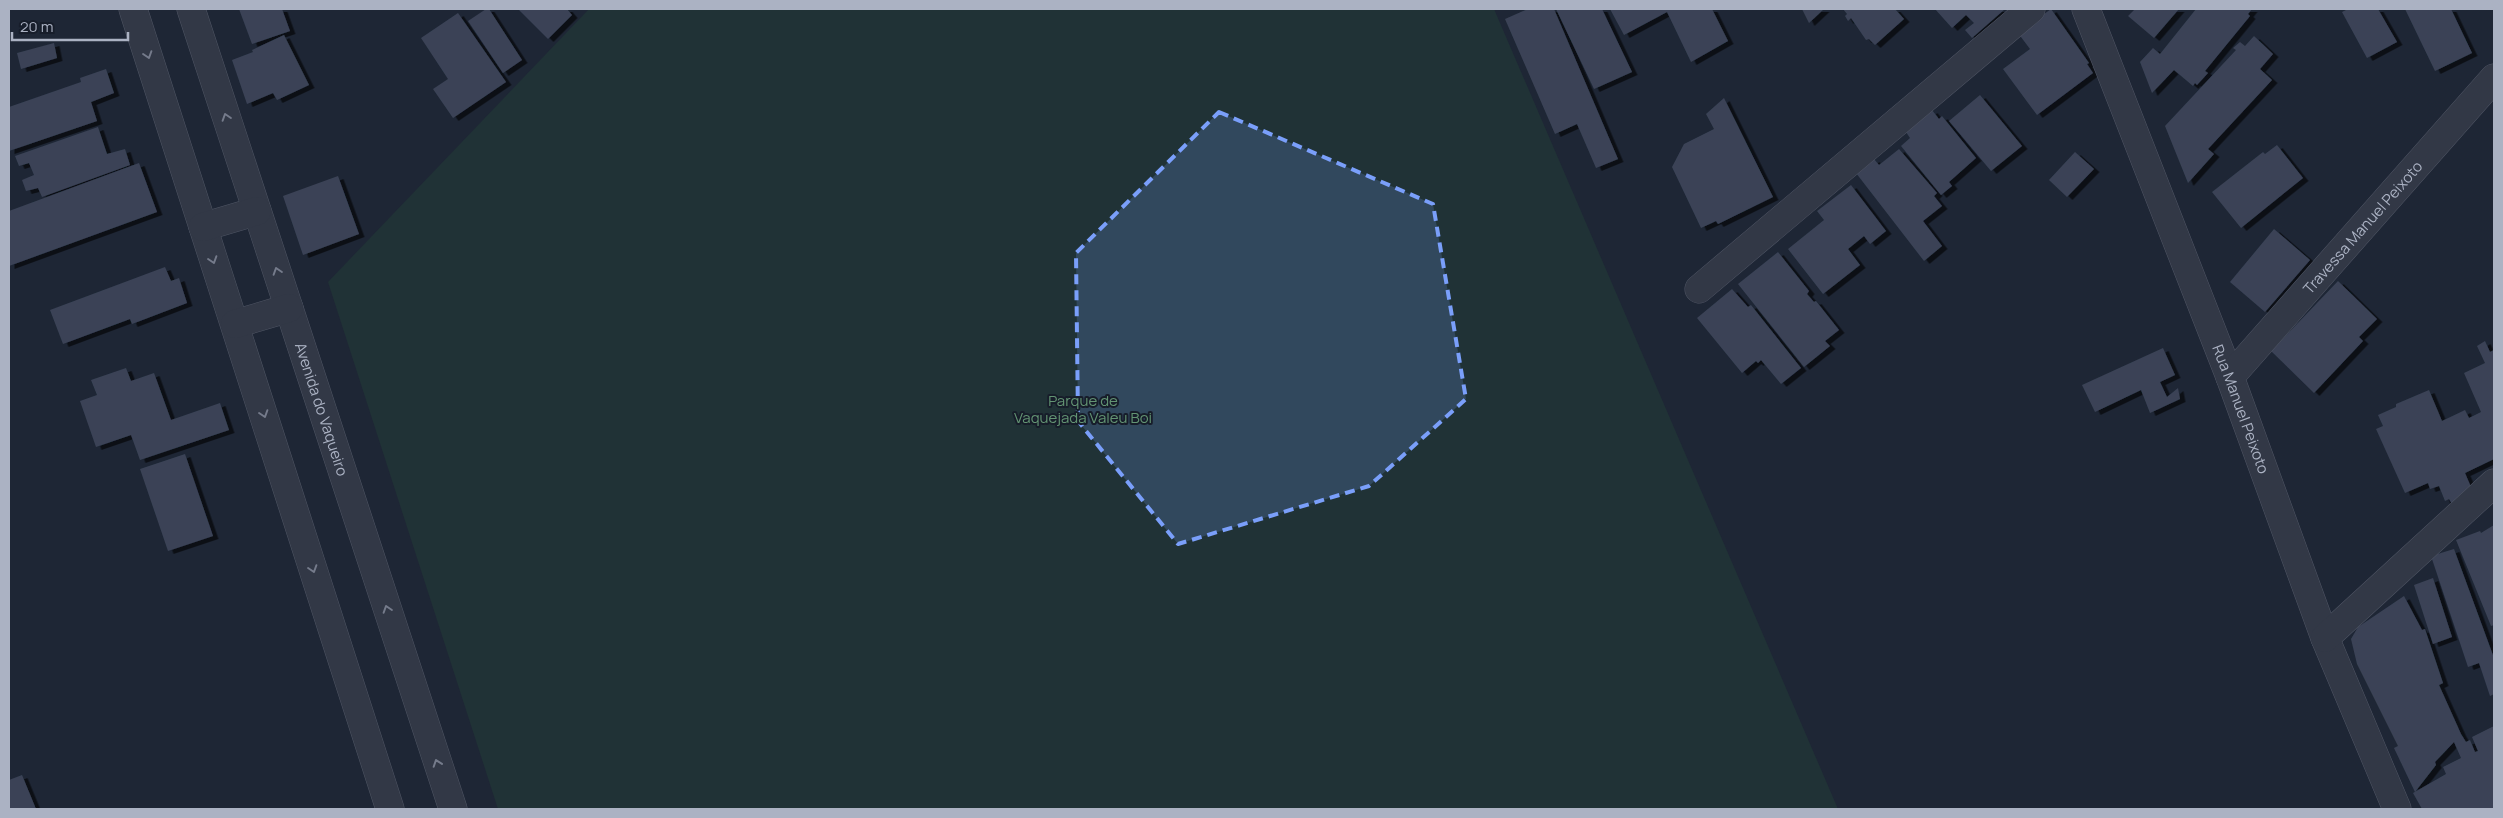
<svg xmlns="http://www.w3.org/2000/svg" width="2503" height="818" viewBox="0 0 2503 818" font-family="Manrope,sans-serif">
<style>
.green{fill:#203236}
.building{fill:#3a4356;filter:url(#shadow)}
.lines{fill:none;stroke-linecap:round;stroke-linejoin:round}
.minor-casing{stroke:#4f5564;stroke-width:29}
.tertiary-casing{stroke:#4f5564;stroke-width:29}
.minor{stroke:#323846;stroke-width:28}
.tertiary{stroke:#323846;stroke-width:28}
.oneway{stroke:#757b8b}
.marked{fill:#7a9ffa;fill-opacity:0.2;stroke:#7a9ffa;stroke-width:4;stroke-dasharray:10 6;stroke-linejoin:round}
.labels{text-anchor:middle;dominant-baseline:central;stroke-width:4;stroke-linejoin:round;paint-order:stroke}
.street-label{font-size:15px;fill:#abb2c3;stroke:#171d2a}
.park-label{font-size:15px;fill:#639473;stroke:#171d2a}
</style>
<defs>
<filter id="shadow"><feDropShadow dx="5.5" dy="3" stdDeviation="0" flood-color="#0009"/></filter>
</defs>
<rect width="100%" height="100%" fill="#1e2635"/>
<path class="green" d="M589 9H1494L1838 809H498L328 282Z"/>
<path class="building" d="M239 9H282L290 31 252 44Z
M486 9H489L522 60 503 73 468 21Z
M518 9H567L572 15 548 39Z
M1528 9H1554L1618 159 1596 168 1577 124 1555 134 1505 19Z
M1556 9H1602L1632 72 1594 89Z
M1610 9H1712L1728 41 1691 62 1667 12 1624 35Z
M1802 9H1824L1809 23Z
M1843 9H1895L1904 19 1875 45 1869 39 1866 40 1851 18 1848 21 1845 16 1847 14Z
M1935 9H2005L1972 38 1965 30 1974 23 1966 15 1952 28Z
M2051 9 2089 63 2087 64 2093 73 2037 115 2003 69 2030 49 2018 33Z
M2135 9H2179L2154 38 2128 16Z
M2196 9H2252L2248 14 2250 16 2205 71 2208 73 2197 85 2195 83 2193 86 2174 70 2152 93 2140 62 2153 48 2160 54Z
M2348 9H2378L2397 42 2367 58 2342 12Z
M2405 9H2451L2472 53 2435 71Z
M458 13 506 82 453 118 433 89 448 79 421 38Z
M284 35 309 85 277 100 273 93 247 104 232 60 253 52 252 50Z
M2254 36 2273 54 2260 69 2272 80 2208 149 2214 154 2188 183 2165 126 2236 50 2233 48 2240 42 2245 46Z
M54 43 57 58 21 69 17 53Z
M106 69 114 93 91 102 97 121 9 151V107L81 82 80 78Z
M1980 95 2022 146 1991 171 1949 121Z
M1724 98 1773 197 1718 224 1716 221 1701 228 1672 167 1684 144 1714 129 1706 114Z
M1932 110 1939 119 1942 116 1976 158 1949 182 1952 186 1941 195 1901 146 1910 138 1906 132Z
M98 127 107 154 125 149 130 165 42 197 38 188 26 191 22 180 34 175 29 163 19 166 15 156Z
M2277 145 2303 178 2241 228 2212 192 2263 152 2265 154Z
M1899 149 1937 193 1934 196 1942 206 1923 221 1942 246 1924 261 1856 173 1874 159 1879 165Z
M2075 152 2094 169 2067 197 2049 180Z
M139 163 157 212 9 266V211Z
M338 176 359 234 303 255 283 196Z
M1851 185 1886 231 1870 244 1864 236 1848 249 1860 265 1823 294 1788 249 1824 220 1817 211Z
M2274 229 2310 260 2265 312 2230 282Z
M1778 252 1809 291 1807 294 1814 302 1816 301 1839 330 1825 341 1830 346 1804 367 1738 284Z
M165 267 171 281 179 278 187 303 132 324 130 319 63 344 50 310Z
M2338 281 2377 319 2359 337 2363 341 2314 393 2271 351Z
M1732 289 1748 307 1751 305 1801 368 1781 384 1761 360 1758 363 1756 361 1742 373 1697 318Z
M2485 341 2490 352 2494 350V459L2465 473 2471 487 2452 504 2449 499 2445 501 2439 486 2430 489 2428 483 2405 493 2376 429 2383 426 2378 415 2396 407V404L2429 390 2442 421 2465 410 2469 418 2481 412 2464 373 2485 363 2477 346Z
M2163 348 2175 375 2160 382 2167 397 2178 388 2180 399 2150 413 2141 390 2095 412 2082 385Z
M126 368 131 381 154 373 171 420 220 403 229 430 140 460 131 435 96 447 80 401 97 395 91 380Z
M185 454 213 536 168 551 140 469Z
M2494 525V625L2491 626 2456 540 2480 531 2481 533Z
M2454 549 2494 658V694L2490 696 2479 663 2468 667 2431 556Z
M2433 578 2452 637 2433 644 2414 585Z
M2404 596 2422 630 2425 629 2443 683 2439 685 2461 734 2466 742 2470 740 2475 752 2478 751 2472 737 2494 726V809H2422L2413 793 2446 774 2443 767 2461 758 2454 742 2435 762 2436 765 2415 792 2394 748 2398 746 2357 664 2351 639 2358 627Z
M22 775 36 809H9V780Z"/>
<g class="lines">
<g class="minor-casing">
<g id="minor">
<path id="s1" d="M2086 9 2230 377 2325 638 2397 809"/>
<path d="M1699 289 2031 9"/>
<path id="s2" d="M2230 377 2494 78"/>
<path d="M2325 638 2494 483"/>
</g>
</g>
<g class="tertiary-casing">
<g id="tertiary">
<path d="M133 9 390 809"/>
<path id="s3" d="M191 9 453 809"/>
<path d="M203 227 257 211"/>
<path d="M235 324 289 308"/>
</g>
</g>
<use href="#minor" class="minor"/>
<use href="#tertiary" class="tertiary"/>
</g>
<defs><path id="oneway-chevron" d="M-2-3.5L2.5 0L-2 3.5" fill="none" stroke-width="1.6" stroke-linecap="round" stroke-linejoin="round" transform="scale(1.25)"/></defs>
<g class="oneway">
<use href="#oneway-chevron" transform="translate(148 55) rotate(72)"/>
<use href="#oneway-chevron" transform="translate(226 117) rotate(-108)"/>
<use href="#oneway-chevron" transform="translate(213 260) rotate(72)"/>
<use href="#oneway-chevron" transform="translate(277 271) rotate(-108)"/>
<use href="#oneway-chevron" transform="translate(264 414) rotate(72)"/>
<use href="#oneway-chevron" transform="translate(313 569) rotate(72)"/>
<use href="#oneway-chevron" transform="translate(387 609) rotate(-108)"/>
<use href="#oneway-chevron" transform="translate(437 763) rotate(-109)"/>
</g>
<path class="marked" d="M1219 112 1433 204 1466 399 1369 486 1178 544 1078 421 1076 253Z"/>
<g class="labels">
<g class="street-label">
<text stroke="none"><textPath href="#s2" startOffset="200">Travessa Manuel Peixoto</textPath></text>
<text stroke="none"><textPath href="#s3" startOffset="421">Avenida do Vaqueiro</textPath></text>
<text stroke="none"><textPath href="#s1" startOffset="429">Rua Manuel Peixoto</textPath></text>
</g>
<g class="park-label">
<text x="1083" y="400">Parque de<tspan x="1083" dy="17">Vaquejada Valeu Boi</tspan></text>
</g>
</g>
<rect width="2503" height="818" fill="none" stroke="#abb2c3" stroke-width="20"/>
<path d="M12 32v8h116v-8" fill="none" stroke="#abb2c3" stroke-width="2.5"/>
<text x="20" y="32" font-size="15" fill="#abb2c3" stroke="#171d2a" stroke-width="4" paint-order="stroke">20 m</text>
</svg>
